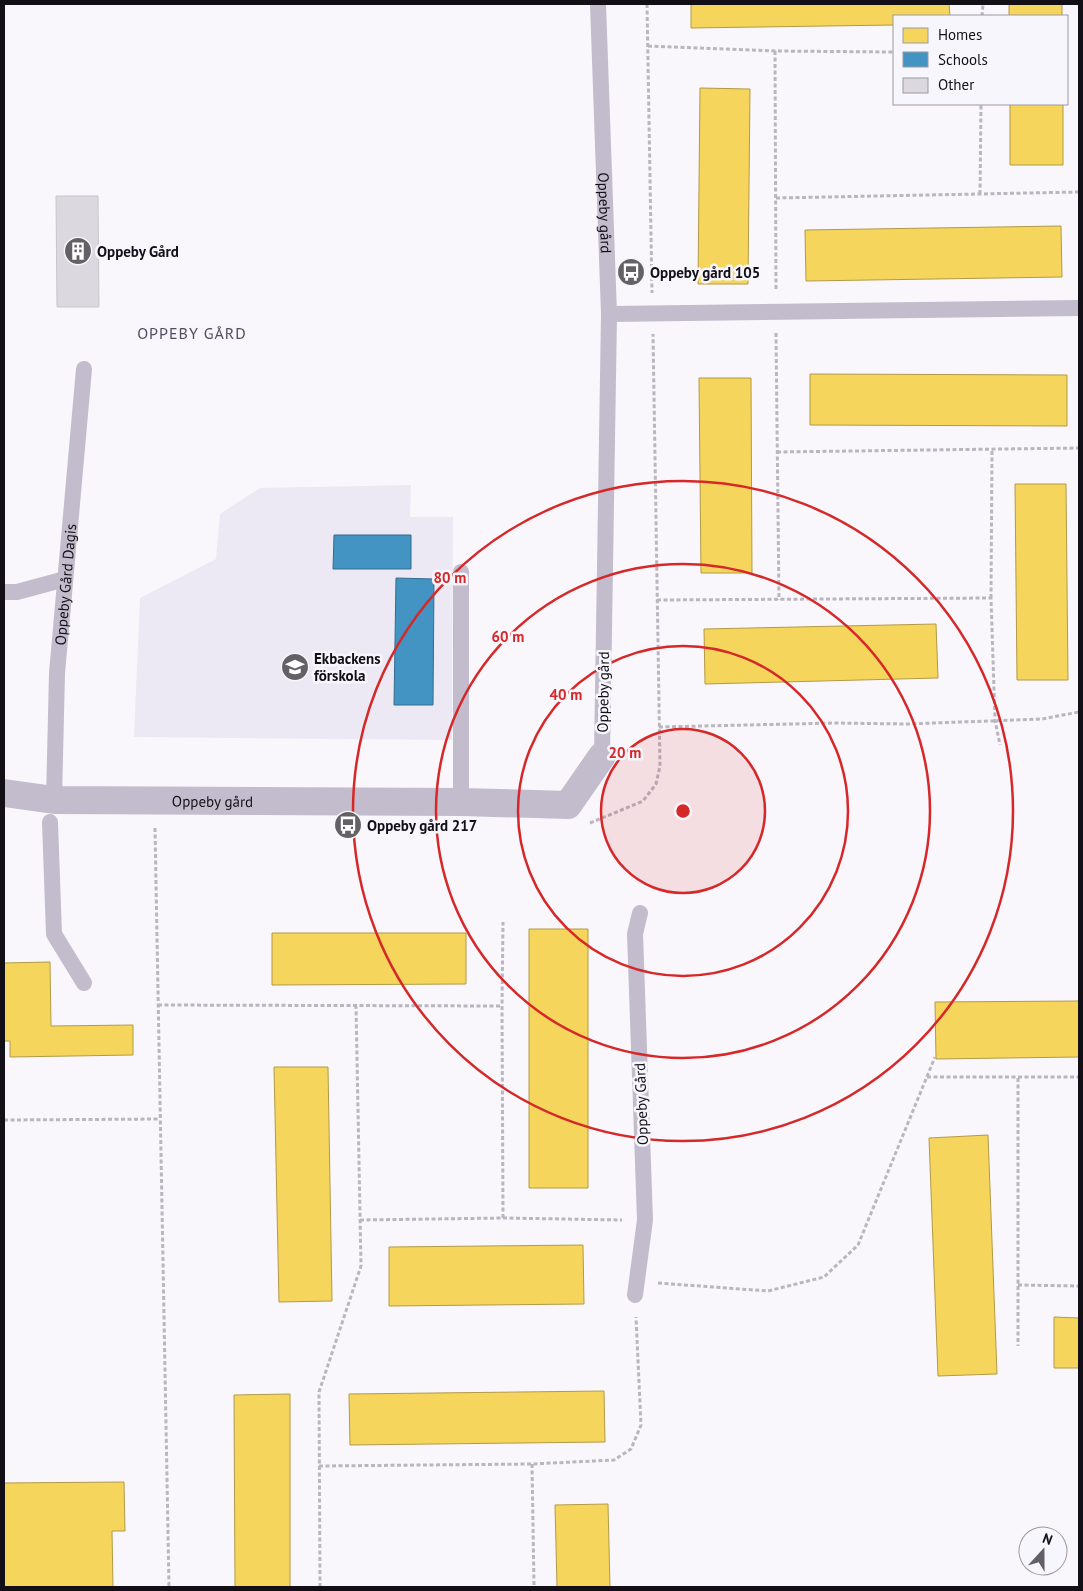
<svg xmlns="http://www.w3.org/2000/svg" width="1083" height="1591" viewBox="0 0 1083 1591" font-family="'PT Sans',sans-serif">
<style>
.built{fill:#ece9f4}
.homes{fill:#f6d55c;stroke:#b29a47}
.schools{fill:#4393c3;stroke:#346c8f}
.building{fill:#dbd9df;stroke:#c8c6cc}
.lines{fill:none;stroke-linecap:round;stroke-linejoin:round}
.path{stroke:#b9b6c0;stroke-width:3;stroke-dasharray:4 2.5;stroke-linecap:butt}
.service{stroke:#c2bccc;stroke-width:16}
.minor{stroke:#c2bccc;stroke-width:28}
.ring{fill:none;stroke:#d62828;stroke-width:2.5}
.labels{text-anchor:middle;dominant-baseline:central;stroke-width:5;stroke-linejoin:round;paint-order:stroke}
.street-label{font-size:15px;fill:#121016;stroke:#f8f6fd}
.poi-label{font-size:15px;font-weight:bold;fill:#121016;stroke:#f8f6fd;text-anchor:start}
.neighbourhood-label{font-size:16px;letter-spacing:1px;fill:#524d5d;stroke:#f8f6fd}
.centre{fill:#d62828;stroke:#f8f6fd;stroke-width:2.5}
.ring-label{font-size:15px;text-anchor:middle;font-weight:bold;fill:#d62828;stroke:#f8f6fd;stroke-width:5;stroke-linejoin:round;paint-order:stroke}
</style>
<rect width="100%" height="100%" fill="#f9f7fc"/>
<path class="built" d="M411 485 410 517H453L452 740 134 737 140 598 216 559 220 514 260 488Z"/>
<path class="homes" d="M691 4H949L950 16H894V25L691 28Z
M1009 4H1062V16H1009Z
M700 88 750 89 748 284H698Z
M1010 104H1063V165H1010Z
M1061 226 1062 277 806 281 805 230Z
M810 374 1067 375V426L810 425Z
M699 378H751L752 573H701Z
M1015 484H1066L1068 680H1017Z
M936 624 938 678 705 684 704 629Z
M529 929H588V1188H529Z
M272 933H466V984L272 985Z
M50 962 51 1026 133 1025V1055L10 1057V1041H4V963Z
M1079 1001V1057L936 1059 935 1002Z
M274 1067H328L332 1301 279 1302Z
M988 1135 997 1374 938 1376 929 1138Z
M583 1245 584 1304 389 1306V1247Z
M1054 1317 1079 1318V1368H1054Z
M604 1391 605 1442 350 1445 349 1394Z
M290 1394V1587H235L234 1395Z
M124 1482 125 1531H112L113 1587H4V1483Z
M608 1504 610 1587H557L555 1505Z"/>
<path class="schools" d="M334 535H411V569H333Z
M396 578 434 579 433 705H394Z"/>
<path class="building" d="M56 196H98L99 307H57Z"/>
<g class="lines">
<path class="path" d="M647 4 652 293
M982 16 983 4
M648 46 775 51 894 52
M775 51 776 291
M980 194 981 104
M776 198 1079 192
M776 333 779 600
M777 452 1079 448
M991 598 992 449
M657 600 991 598 995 720 1000 745
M659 727 834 723 907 724 1042 719 1079 712
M590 823 643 801 656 784 660 766 653 334
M155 828 169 1587
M158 1005 502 1006
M927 1077H1079
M1018 1078V1346
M4 1120 160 1119
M503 1218 502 1006 503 922
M360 1220 503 1218 622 1220
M658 1283 768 1291 824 1277 858 1245 935 1057
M1018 1285 1079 1286
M532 1464 534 1587
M319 1466 532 1464 614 1460 631 1449 641 1425 636 1317
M320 1587 319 1392 361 1266 356 1006"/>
<g class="service">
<path id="s1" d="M598 4 609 314 602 756"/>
<path d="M609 314 1079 308"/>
<path d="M4 592H17L65 579"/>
<path id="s2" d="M54 800 57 673 84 369"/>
<path d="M461 802V572"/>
<path d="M50 822 54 934 84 983"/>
<path d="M635 1295 645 1220 635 934 640 913"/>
</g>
<path class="minor" id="s3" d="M4 793 54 800 461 802 568 805 602 756"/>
</g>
<circle cx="683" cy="811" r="82" fill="#d62828" fill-opacity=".12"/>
<g class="ring">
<circle cx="683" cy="811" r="82"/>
<circle cx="683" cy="811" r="165"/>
<circle cx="683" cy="811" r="247"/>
<circle cx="683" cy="811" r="330"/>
</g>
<defs>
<g id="building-disc" transform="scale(1.4375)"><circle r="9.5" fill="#636166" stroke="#f8f6fd"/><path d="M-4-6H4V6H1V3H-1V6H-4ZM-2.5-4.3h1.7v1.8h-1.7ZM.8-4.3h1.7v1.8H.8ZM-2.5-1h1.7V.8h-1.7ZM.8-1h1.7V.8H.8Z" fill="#fff"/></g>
<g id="bus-disc" transform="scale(1.4375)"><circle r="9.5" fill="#636166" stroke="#f8f6fd"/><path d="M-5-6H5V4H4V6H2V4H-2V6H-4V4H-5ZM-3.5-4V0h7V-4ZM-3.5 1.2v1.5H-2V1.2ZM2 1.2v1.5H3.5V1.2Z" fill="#fff"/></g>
<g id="school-disc" transform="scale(1.4375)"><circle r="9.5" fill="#636166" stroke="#f8f6fd"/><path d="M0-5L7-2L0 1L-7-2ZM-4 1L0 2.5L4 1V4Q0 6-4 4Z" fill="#fff"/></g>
</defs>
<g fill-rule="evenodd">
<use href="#building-disc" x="78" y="251"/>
<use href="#bus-disc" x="631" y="272"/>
<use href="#school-disc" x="295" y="667"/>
<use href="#bus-disc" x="348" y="825"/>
</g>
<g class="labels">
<g class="street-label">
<text stroke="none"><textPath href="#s1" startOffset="209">Oppeby gård</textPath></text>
<text stroke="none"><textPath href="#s2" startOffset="216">Oppeby Gård Dagis</textPath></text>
<text transform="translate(603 692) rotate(-89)">Oppeby gård</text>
<text stroke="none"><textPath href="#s3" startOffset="209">Oppeby gård</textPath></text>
<text transform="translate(641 1104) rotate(-92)">Oppeby Gård</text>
</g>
<g class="poi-label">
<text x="97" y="251">Oppeby Gård</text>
<text x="650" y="272">Oppeby gård 105</text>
<text x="314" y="658">Ekbackens<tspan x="314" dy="17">förskola</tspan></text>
<text x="367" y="825">Oppeby gård 217</text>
</g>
<g class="neighbourhood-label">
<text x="192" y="333">OPPEBY GÅRD</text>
</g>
</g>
<circle cx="683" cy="811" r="8" class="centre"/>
<g class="ring-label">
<text x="450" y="583">80 m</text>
<text x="508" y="642">60 m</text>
<text x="566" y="700">40 m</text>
<text x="625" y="758">20 m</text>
</g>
<rect width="1083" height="1591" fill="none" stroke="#121016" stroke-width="10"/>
<rect x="893" y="15" width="175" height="90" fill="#f8f6fd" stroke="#9c9aa1"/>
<rect x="903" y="28" width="25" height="15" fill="#f6d55c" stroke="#9c9aa1"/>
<text x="938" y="40" font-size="15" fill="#121016">Homes</text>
<rect x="903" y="52" width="25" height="15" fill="#4393c3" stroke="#9c9aa1"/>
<text x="938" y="65" font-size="15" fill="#121016">Schools</text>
<rect x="903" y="78" width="25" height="15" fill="#dbd9df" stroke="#9c9aa1"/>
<text x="938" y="90" font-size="15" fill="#121016">Other</text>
<g transform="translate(1043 1551) rotate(21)"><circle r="24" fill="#f8f6fd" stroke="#9c9aa1"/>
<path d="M0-4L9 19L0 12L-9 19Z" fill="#636166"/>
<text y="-8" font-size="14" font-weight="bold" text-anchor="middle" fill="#121016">N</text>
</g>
</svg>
